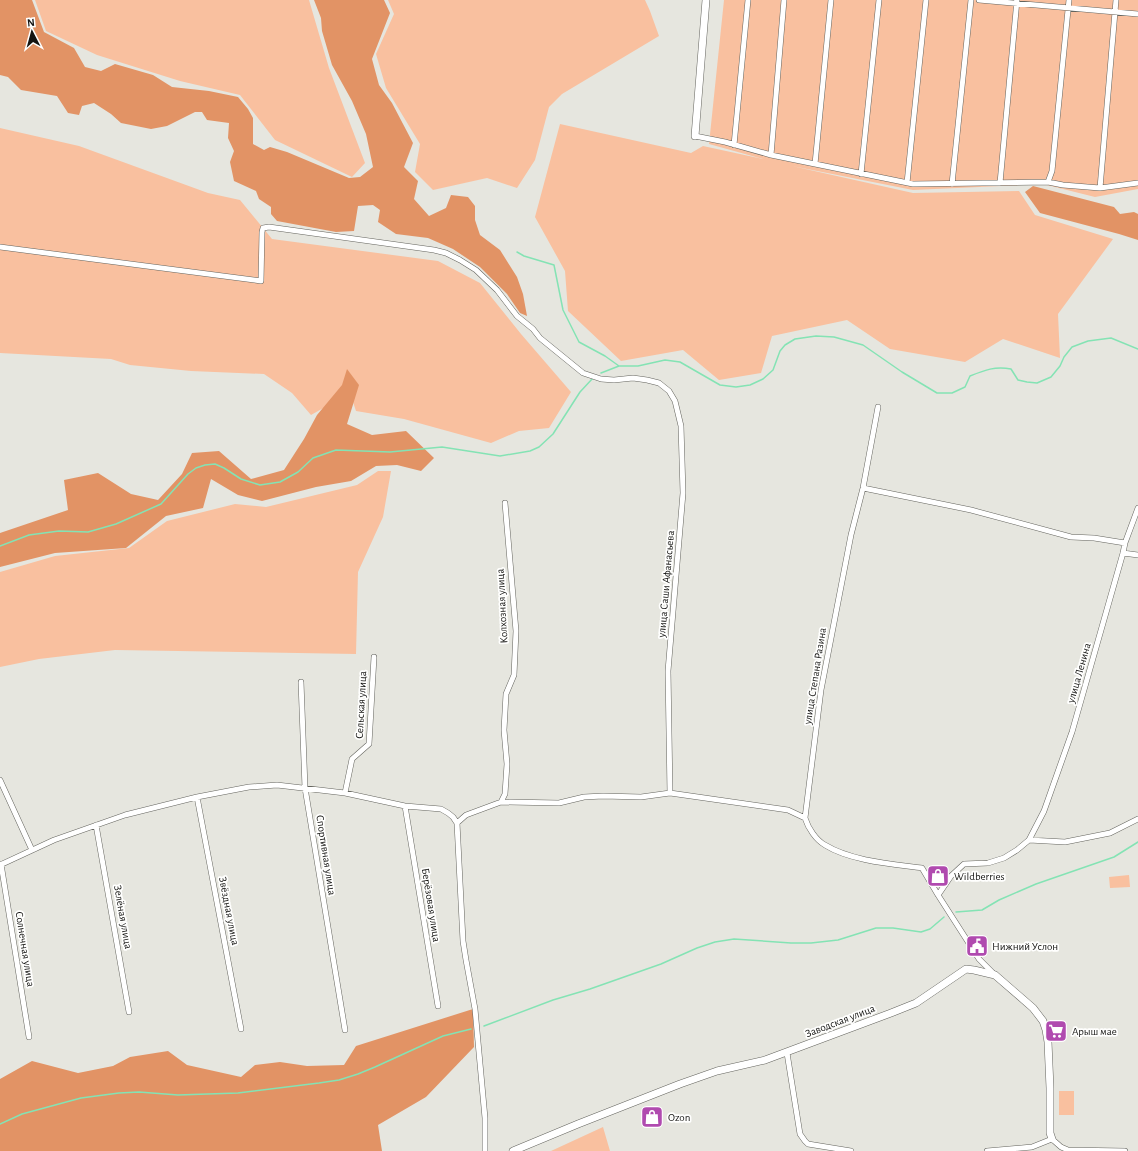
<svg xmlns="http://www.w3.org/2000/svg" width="1138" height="1151" viewBox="0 0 1138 1151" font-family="'Alegreya Sans',sans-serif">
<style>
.green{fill:#f9c09f}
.forest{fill:#e29365}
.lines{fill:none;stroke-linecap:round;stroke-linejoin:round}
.stream{stroke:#84e3b4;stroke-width:1.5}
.street-casing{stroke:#64645e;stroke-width:6}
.secondary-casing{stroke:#64645e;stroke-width:8}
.street{stroke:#fff;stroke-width:5}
.secondary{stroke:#fff;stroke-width:7}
.labels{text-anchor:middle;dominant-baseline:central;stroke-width:3.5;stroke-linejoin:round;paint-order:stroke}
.street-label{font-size:11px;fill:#141412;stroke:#fffffe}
.poi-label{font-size:11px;fill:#141412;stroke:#fffffe;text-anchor:start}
</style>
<rect width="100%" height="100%" fill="#e6e6df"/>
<path class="green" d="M35 0H309L329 68 365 163 352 177 275 140 240 95 180 81 97 55 46 31Z
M388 0H645L650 11 659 36 562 94 549 107 535 160 517 188 487 178 433 190 415 172 420 144 386 88 376 54 394 14Z
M724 0H1138V189L1095 197 1043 184 913 190 792 166 913 193 1019 191 1035 215 1113 239 1058 314 1060 358 1003 339 965 362 890 349 847 320 772 336 761 373 719 380 683 350 621 361 568 311 565 271 535 217 560 124 691 153 703 146 763 159 709 144Z
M0 128 79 146 208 193 240 200 272 239 438 261 480 283 521 334 571 392 549 428 519 431 491 443 404 419 356 411 350 393 311 415 292 393 264 374 191 371 130 365 111 359 0 353Z
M378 471H391L383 517 358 572 356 654 115 650 39 659 0 667V572L55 556 129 548 167 521 235 504 266 507 357 485Z
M1129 875 1130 887 1110 888 1109 877Z
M1059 1091H1074V1115H1059Z
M603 1127 610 1151H551Z"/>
<path class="forest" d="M0 0H32L44 32 74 48 85 67 101 71 115 64 153 75 172 87 209 91 238 97 248 109 253 118V144L264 150 270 147 287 152 349 178 360 177 373 167 366 134 352 101 332 65 322 31 321 18 314 0H384L390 13 372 59 379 85 392 103 413 143 404 167 418 181 414 199 429 216 446 208 451 195 468 197 475 206V220L480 235 500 250 517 277 523 294 527 316 520 313 507 294 480 267 453 249 428 238 396 234 378 222 380 210 373 205 358 206 354 231 336 232 277 221 271 214V207L259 199 256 191 234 181 230 162 234 151 228 138 229 123 207 120 202 112H195L167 126 151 129 121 123 111 114 94 103 82 106 79 115 68 113 57 96 21 90 8 77 0 75Z
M1033 186 1114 207 1120 214 1134 212 1138 214V240L1119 234 1040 213 1025 192Z
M347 369 359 385 347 424 372 435 406 431 434 458 421 471 397 465 376 466 351 481 316 487 262 501 238 495 211 479 203 508 166 516 126 548 55 553 0 567V533L68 510 64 480 98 473 131 494 158 500 182 474 192 453 219 451 251 479 284 470 304 439 317 415 342 385Z
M473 1009 474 1047 426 1097 378 1125 382 1151H0V1079L32 1061 78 1073 113 1066 130 1057 168 1051 187 1065 241 1077 255 1065 280 1062 307 1066 344 1065 356 1046Z"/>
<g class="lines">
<path class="stream" d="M517 252 524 256 554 265 563 310 579 342 605 356 619 366H638L665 360 680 362 720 385 736 387 750 385 763 379 773 370 780 351 785 345 795 339 816 336 834 337 863 345 902 372 937 393H952L965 387 970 376C985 370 995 366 1011 369L1018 380 1027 382 1037 383 1051 377 1060 366 1064 357 1072 347 1088 341 1111 338 1138 349
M601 373 619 366
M0 546 29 535 59 531 88 532 116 524 161 504 188 474 196 468 205 465 215 464 224 468 241 479 260 485 280 482 298 472 313 458 336 450 390 452 442 447 500 456 530 451 539 447 553 434 580 392 593 378
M956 912 982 910 999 900 1036 884 1114 857 1138 842
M484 1026 553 1000 590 989 661 964 697 948 715 942 734 939 791 943H811L838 940 876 928H893L921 932 930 929 944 917
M0 1124 22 1114 81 1098 119 1093 139 1092 178 1095 238 1093 319 1083 339 1080 358 1074 375 1067 443 1036 471 1029"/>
<g class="street-casing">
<path id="street" d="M979 0 1138 14
M695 136 725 142 771 155 913 184 1048 182 1063 185 1100 188 1138 183
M734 145 748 0
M771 155 784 0
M815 164 831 0
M861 174 879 0
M1048 182 1052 171 1069 0
M907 183 926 0
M1000 183 1017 0
M952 184 971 0
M1100 188 1116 0
M0 247 261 281 262 232 263 228 269 227 434 250 446 253 460 260 476 270 497 290 517 316 533 329 540 338 583 373 601 379 614 380 633 378 647 380 659 383 669 391 675 401 681 426 683 493 668 671 670 793
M878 407 863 488 851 535 821 690 805 818C808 828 816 840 825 845 851 861 892 864 922 868L938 895 979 959 995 975
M863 488 971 510 1071 537 1094 538 1125 543
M1123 553 1138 555
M301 682 305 788 345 1030
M0 780 32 850
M345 793 352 759 369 744 374 657
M197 797 241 1029
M501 802 505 794 507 764 504 730 506 694 514 675 516 631 505 503
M405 806 438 1006
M457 823 463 941 466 960 475 1009 485 1118V1151
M96 825 129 1012
M1029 840 1065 842 1110 833 1138 819
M1 864 29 1037
M0 865 54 840 125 815 197 797 249 787 277 785 345 793 405 806 441 809 448 813 453 817 457 823 466 815 501 802 559 803 584 797 603 796 641 797 670 793 788 810 805 818
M938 895 951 876 964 864 988 863 1004 858 1017 850 1029 840 1044 811 1072 732 1123 553 1125 543 1138 508
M787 1053 800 1134 805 1141 808 1144 851 1151
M987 1151 1032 1147 1052 1139 1061 1147 1068 1150 1125 1151"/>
</g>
<g class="secondary-casing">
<path id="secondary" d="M695 136 706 0
M513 1151 578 1124 680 1084 717 1071 765 1060 891 1013 916 1003 966 969 974 970 995 975 1033 1008 1043 1021 1046 1030 1048 1042 1050 1088V1133L1052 1139"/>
</g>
<use href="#street" class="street"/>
<use href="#secondary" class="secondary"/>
</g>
<defs>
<g id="shop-square" transform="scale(1.15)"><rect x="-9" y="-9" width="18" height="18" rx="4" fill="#b04aaf" stroke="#fffffe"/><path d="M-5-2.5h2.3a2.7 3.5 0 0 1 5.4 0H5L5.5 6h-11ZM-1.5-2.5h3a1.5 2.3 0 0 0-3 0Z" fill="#fff"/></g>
<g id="civic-square" transform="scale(1.15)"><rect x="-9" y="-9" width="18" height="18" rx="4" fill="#b04aaf" stroke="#fffffe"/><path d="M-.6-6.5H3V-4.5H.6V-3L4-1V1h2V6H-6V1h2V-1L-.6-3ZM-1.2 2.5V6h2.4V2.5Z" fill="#fff"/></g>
<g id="supermarket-square" transform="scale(1.15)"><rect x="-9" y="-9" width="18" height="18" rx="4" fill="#b04aaf" stroke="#fffffe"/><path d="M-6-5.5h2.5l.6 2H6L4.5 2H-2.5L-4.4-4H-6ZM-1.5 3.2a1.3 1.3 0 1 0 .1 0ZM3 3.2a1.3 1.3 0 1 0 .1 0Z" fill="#fff"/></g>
</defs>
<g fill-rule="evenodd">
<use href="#shop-square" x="938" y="876"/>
<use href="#civic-square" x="977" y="946"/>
<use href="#supermarket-square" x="1056" y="1031"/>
<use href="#shop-square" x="652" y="1117"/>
</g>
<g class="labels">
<g class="street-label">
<text transform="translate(666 584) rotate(-85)">улица Саши Афанасьева</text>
<text transform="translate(502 606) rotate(-93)">Колхозная улица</text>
<text transform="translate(1079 673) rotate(-74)">улица Ленина</text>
<text transform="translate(815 676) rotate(-81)">улица Степана Разина</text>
<text transform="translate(361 705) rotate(-87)">Сельская улица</text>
<text transform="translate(326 855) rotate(81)">Спортивная улица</text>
<text transform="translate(431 905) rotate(81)">Берёзовая улица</text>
<text transform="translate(229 911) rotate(79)">Звёздная улица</text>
<text transform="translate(123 917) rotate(80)">Зелёная улица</text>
<text transform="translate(25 949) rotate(81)">Солнечная улица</text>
<text transform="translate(840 1021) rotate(-21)">Заводская улица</text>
</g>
<g class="poi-label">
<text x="954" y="876">Wildberries</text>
<text x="992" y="946">Нижний Услон</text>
<text x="1072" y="1031">Арыш мае</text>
<text x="668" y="1117">Ozon</text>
</g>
</g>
<g transform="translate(32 32) rotate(354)" stroke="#fffffe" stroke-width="3" paint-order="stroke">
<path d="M0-3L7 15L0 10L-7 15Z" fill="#141412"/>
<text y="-6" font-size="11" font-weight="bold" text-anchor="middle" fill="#141412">N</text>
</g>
</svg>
